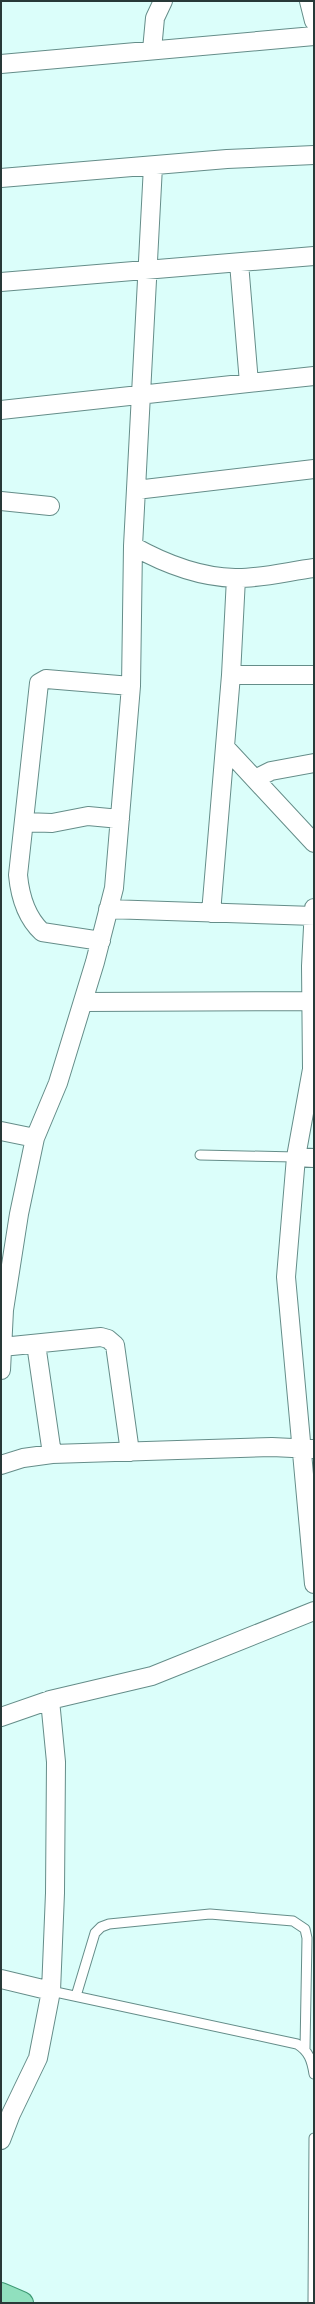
<svg xmlns="http://www.w3.org/2000/svg" width="315" height="2304" viewBox="0 0 315 2304" font-family="Inter,sans-serif">
<style>
.lines{fill:none;stroke-linecap:round;stroke-linejoin:round}
.lane-casing{stroke:#658d89;stroke-width:11}
.street-casing{stroke:#658d89;stroke-width:20}
.primary-casing{stroke:#3c9973;stroke-width:24}
.lane{stroke:#fff;stroke-width:9}
.street{stroke:#fff;stroke-width:18}
.primary{stroke:#90e0be;stroke-width:22}
</style>
<rect width="100%" height="100%" fill="#dbfefa"/>
<g class="lines">
<g class="lane-casing">
<path id="lane" d="M200 1155 296 1157
M51 1991 297 2044C309 2051 312 2061 314 2074
M76 1996 95 1933 101 1927 109 1924 210 1914 293 1921 305 1929 307 1938 305 2049
M313 2303 314 2138"/>
</g>
<g class="street-casing">
<path id="street" d="M309 1 314 21
M152 50 155 18 163 1
M1 64 314 36
M1 178 227 159 314 155
M239 263 249 383
M1 282 314 256
M1 410 314 376
M136 490 314 469
M1 501 50 506
M133 546C165 564 198 577 235 578 258 579 290 571 314 568
M231 675H314
M225 747 314 843
M255 779 271 771 314 763
M24 822 52 823 88 816 120 819
M314 908 311 966 312 1069 296 1157 286 1277 314 1584
M108 909 314 916
M211 913 231 675 236 578
M101 941 42 932C27 918 20 896 18 875L39 683 46 679 131 686
M83 1002 311 1001
M1 1131 35 1138
M296 1157 314 1158
M36 1344 52 1454
M2 1347 101 1337 108 1339 115 1345 130 1452
M1 1370 4 1310 19 1214 35 1138 58 1083 95 962 114 888 131 686 133 546 153 166
M1 1465 23 1458 52 1454 272 1447 313 1449
M1 1717 50 1700 152 1676 314 1611
M1 1979 51 1991
M1 2140 11 2114 38 2058 51 1991 55 1893 56 1762 50 1700"/>
</g>
<g class="primary-casing">
<path id="primary" d="M1 2294 22 2303"/>
</g>
<use href="#lane" class="lane"/>
<use href="#street" class="street"/>
<use href="#primary" class="primary"/>
</g>
<rect width="315" height="2304" fill="none" stroke="#283938" stroke-width="4"/>
</svg>
